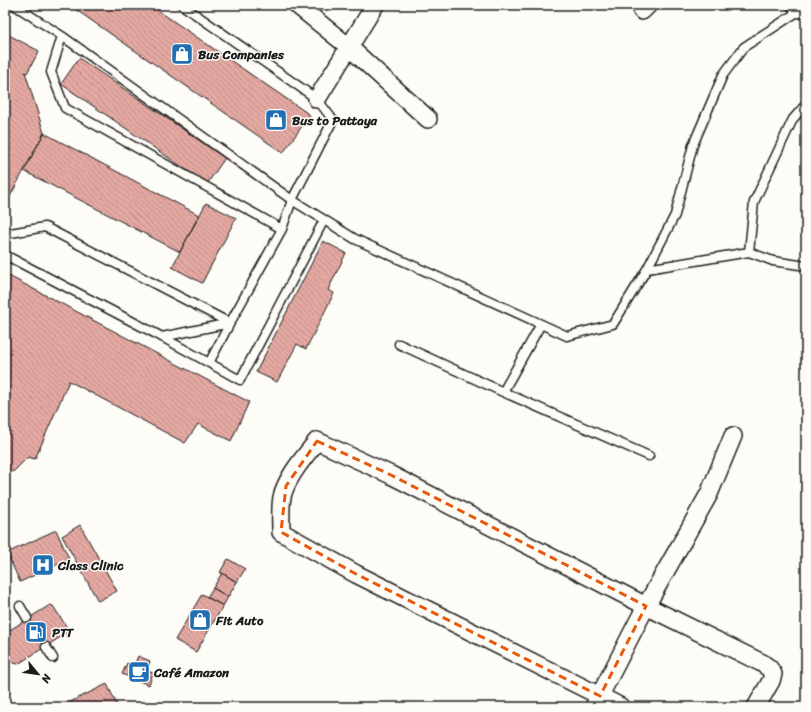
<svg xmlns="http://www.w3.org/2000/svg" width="811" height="712" viewBox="0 0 811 712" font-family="Sriracha,sans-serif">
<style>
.building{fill:url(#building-back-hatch);stroke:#1c1c1c}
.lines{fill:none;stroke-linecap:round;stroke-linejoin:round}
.service-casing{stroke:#1c1c1c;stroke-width:11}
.minor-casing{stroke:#1c1c1c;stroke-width:20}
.service{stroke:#fdfcf7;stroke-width:8}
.minor{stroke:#fdfcf7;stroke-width:17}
.marked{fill:none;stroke:#e8590c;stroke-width:3;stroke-dasharray:8 5;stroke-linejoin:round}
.labels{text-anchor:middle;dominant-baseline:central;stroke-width:3;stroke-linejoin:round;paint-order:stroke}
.poi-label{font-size:13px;font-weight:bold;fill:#1c1c1c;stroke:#fdfcf7;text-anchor:start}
</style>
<defs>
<pattern id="building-back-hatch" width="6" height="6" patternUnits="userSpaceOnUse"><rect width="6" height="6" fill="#e3a8a1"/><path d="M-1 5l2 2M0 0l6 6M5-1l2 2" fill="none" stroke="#c2908a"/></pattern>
</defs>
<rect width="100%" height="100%" fill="#fdfcf7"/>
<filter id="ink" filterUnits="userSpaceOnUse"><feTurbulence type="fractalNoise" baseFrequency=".025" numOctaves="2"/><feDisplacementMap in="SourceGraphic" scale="8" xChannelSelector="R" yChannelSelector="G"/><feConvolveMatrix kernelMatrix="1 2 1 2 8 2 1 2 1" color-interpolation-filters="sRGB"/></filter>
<g filter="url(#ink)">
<path class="building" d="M69 5H150L310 115 283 153Z
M5 33 39 51 27 73 25 72 44 133 7 202 5 203Z
M79 58 225 158 207 184 61 84Z
M44 133 199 215 180 252 24 171Z
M206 203 236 218 202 283 172 267Z
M323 241 346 253 328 290 334 293 306 349 297 344 277 382 256 372Z
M5 274 249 402 231 441 198 424 185 443 69 381 35 459 28 457 13 472 5 467Z
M80 525 117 591 98 601 62 536Z
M56 530 69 559 20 582 7 553Z
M228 559 245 569 237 582 220 572Z
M222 573 237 582 228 597 213 588Z
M213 588 228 597 223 606 207 597Z
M202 594 223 606 196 652 175 640Z
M50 605 53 606 68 629 67 633 18 664 14 663 5 648V633Z
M138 656 150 661 147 671 153 673 149 685 122 674 127 663 134 666Z
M107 684 118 707H60Z"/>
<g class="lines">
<g class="service-casing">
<path id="service" d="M14 5 62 36 292 200 355 239 567 336 613 324 647 269 675 215 693 145 723 75 744 47 802 9
M62 36 51 72 65 108 282 229
M5 234 45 227 230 323 209 363
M749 252 754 202 793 119 806 104
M5 255 162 337 240 380 324 220
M647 269 749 252 773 261 806 266
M162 337 230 323 282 229 292 200 333 120 317 99 182 5
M399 344 503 392 649 456
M503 392 541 324
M20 606 27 618
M46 647 53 658"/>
</g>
<g class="minor-casing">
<path id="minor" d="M297 5 349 47 428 119
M796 5 801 9
M642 11 648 5
M317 99 375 5
M594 707 646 606 709 494 733 436
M621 707 600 696 356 574 281 532C281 520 280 508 282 497 286 478 305 456 317 441L391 475 646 606 762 663 769 668 773 674 771 681 756 707"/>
</g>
<use href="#service" class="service"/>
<use href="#minor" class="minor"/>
</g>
</g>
<path class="marked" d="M317 441 391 475 646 606 600 696 356 574 281 532 286 486Z"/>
<defs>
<g id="shop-square" transform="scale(1.15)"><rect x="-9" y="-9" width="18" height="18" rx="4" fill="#1f6fb2" stroke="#fdfcf7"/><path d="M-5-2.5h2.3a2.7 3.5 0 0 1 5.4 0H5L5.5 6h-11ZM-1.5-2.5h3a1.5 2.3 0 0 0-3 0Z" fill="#fff"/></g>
<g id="hospital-square" transform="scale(1.15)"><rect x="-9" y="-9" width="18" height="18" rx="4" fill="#1f6fb2" stroke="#fdfcf7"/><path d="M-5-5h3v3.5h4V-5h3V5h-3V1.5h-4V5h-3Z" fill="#fff"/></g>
<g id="fuel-square" transform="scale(1.15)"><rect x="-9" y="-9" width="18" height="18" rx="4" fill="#1f6fb2" stroke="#fdfcf7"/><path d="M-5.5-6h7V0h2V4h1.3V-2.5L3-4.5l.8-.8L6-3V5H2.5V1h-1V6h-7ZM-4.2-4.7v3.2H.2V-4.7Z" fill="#fff"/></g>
<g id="cafe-square" transform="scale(1.15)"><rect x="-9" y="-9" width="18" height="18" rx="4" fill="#1f6fb2" stroke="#fdfcf7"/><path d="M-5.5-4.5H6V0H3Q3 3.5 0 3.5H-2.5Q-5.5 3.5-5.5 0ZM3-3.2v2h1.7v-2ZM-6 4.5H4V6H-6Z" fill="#fff"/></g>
</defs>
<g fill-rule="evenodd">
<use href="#shop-square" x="182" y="54"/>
<use href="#shop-square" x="276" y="120"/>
<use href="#hospital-square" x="43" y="565"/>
<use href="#shop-square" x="200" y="620"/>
<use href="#fuel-square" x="36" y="632"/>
<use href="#cafe-square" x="139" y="672"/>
</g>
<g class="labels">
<g class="poi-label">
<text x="198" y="54">Bus Companies</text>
<text x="292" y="120">Bus to Pattaya</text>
<text x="58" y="565">Class Clinic</text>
<text x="216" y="620">Fit Auto</text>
<text x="52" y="632">PTT</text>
<text x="154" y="672">Café Amazon</text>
</g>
</g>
<rect width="811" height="712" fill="none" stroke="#fdfcf7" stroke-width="20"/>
<rect x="10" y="10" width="791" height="692" fill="none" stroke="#1c1c1c" stroke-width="1.5" filter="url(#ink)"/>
<g transform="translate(38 674) rotate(119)" stroke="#fdfcf7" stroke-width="3" paint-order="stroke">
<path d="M0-3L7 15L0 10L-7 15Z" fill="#1c1c1c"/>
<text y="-6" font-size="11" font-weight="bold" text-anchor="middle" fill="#1c1c1c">N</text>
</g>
</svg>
